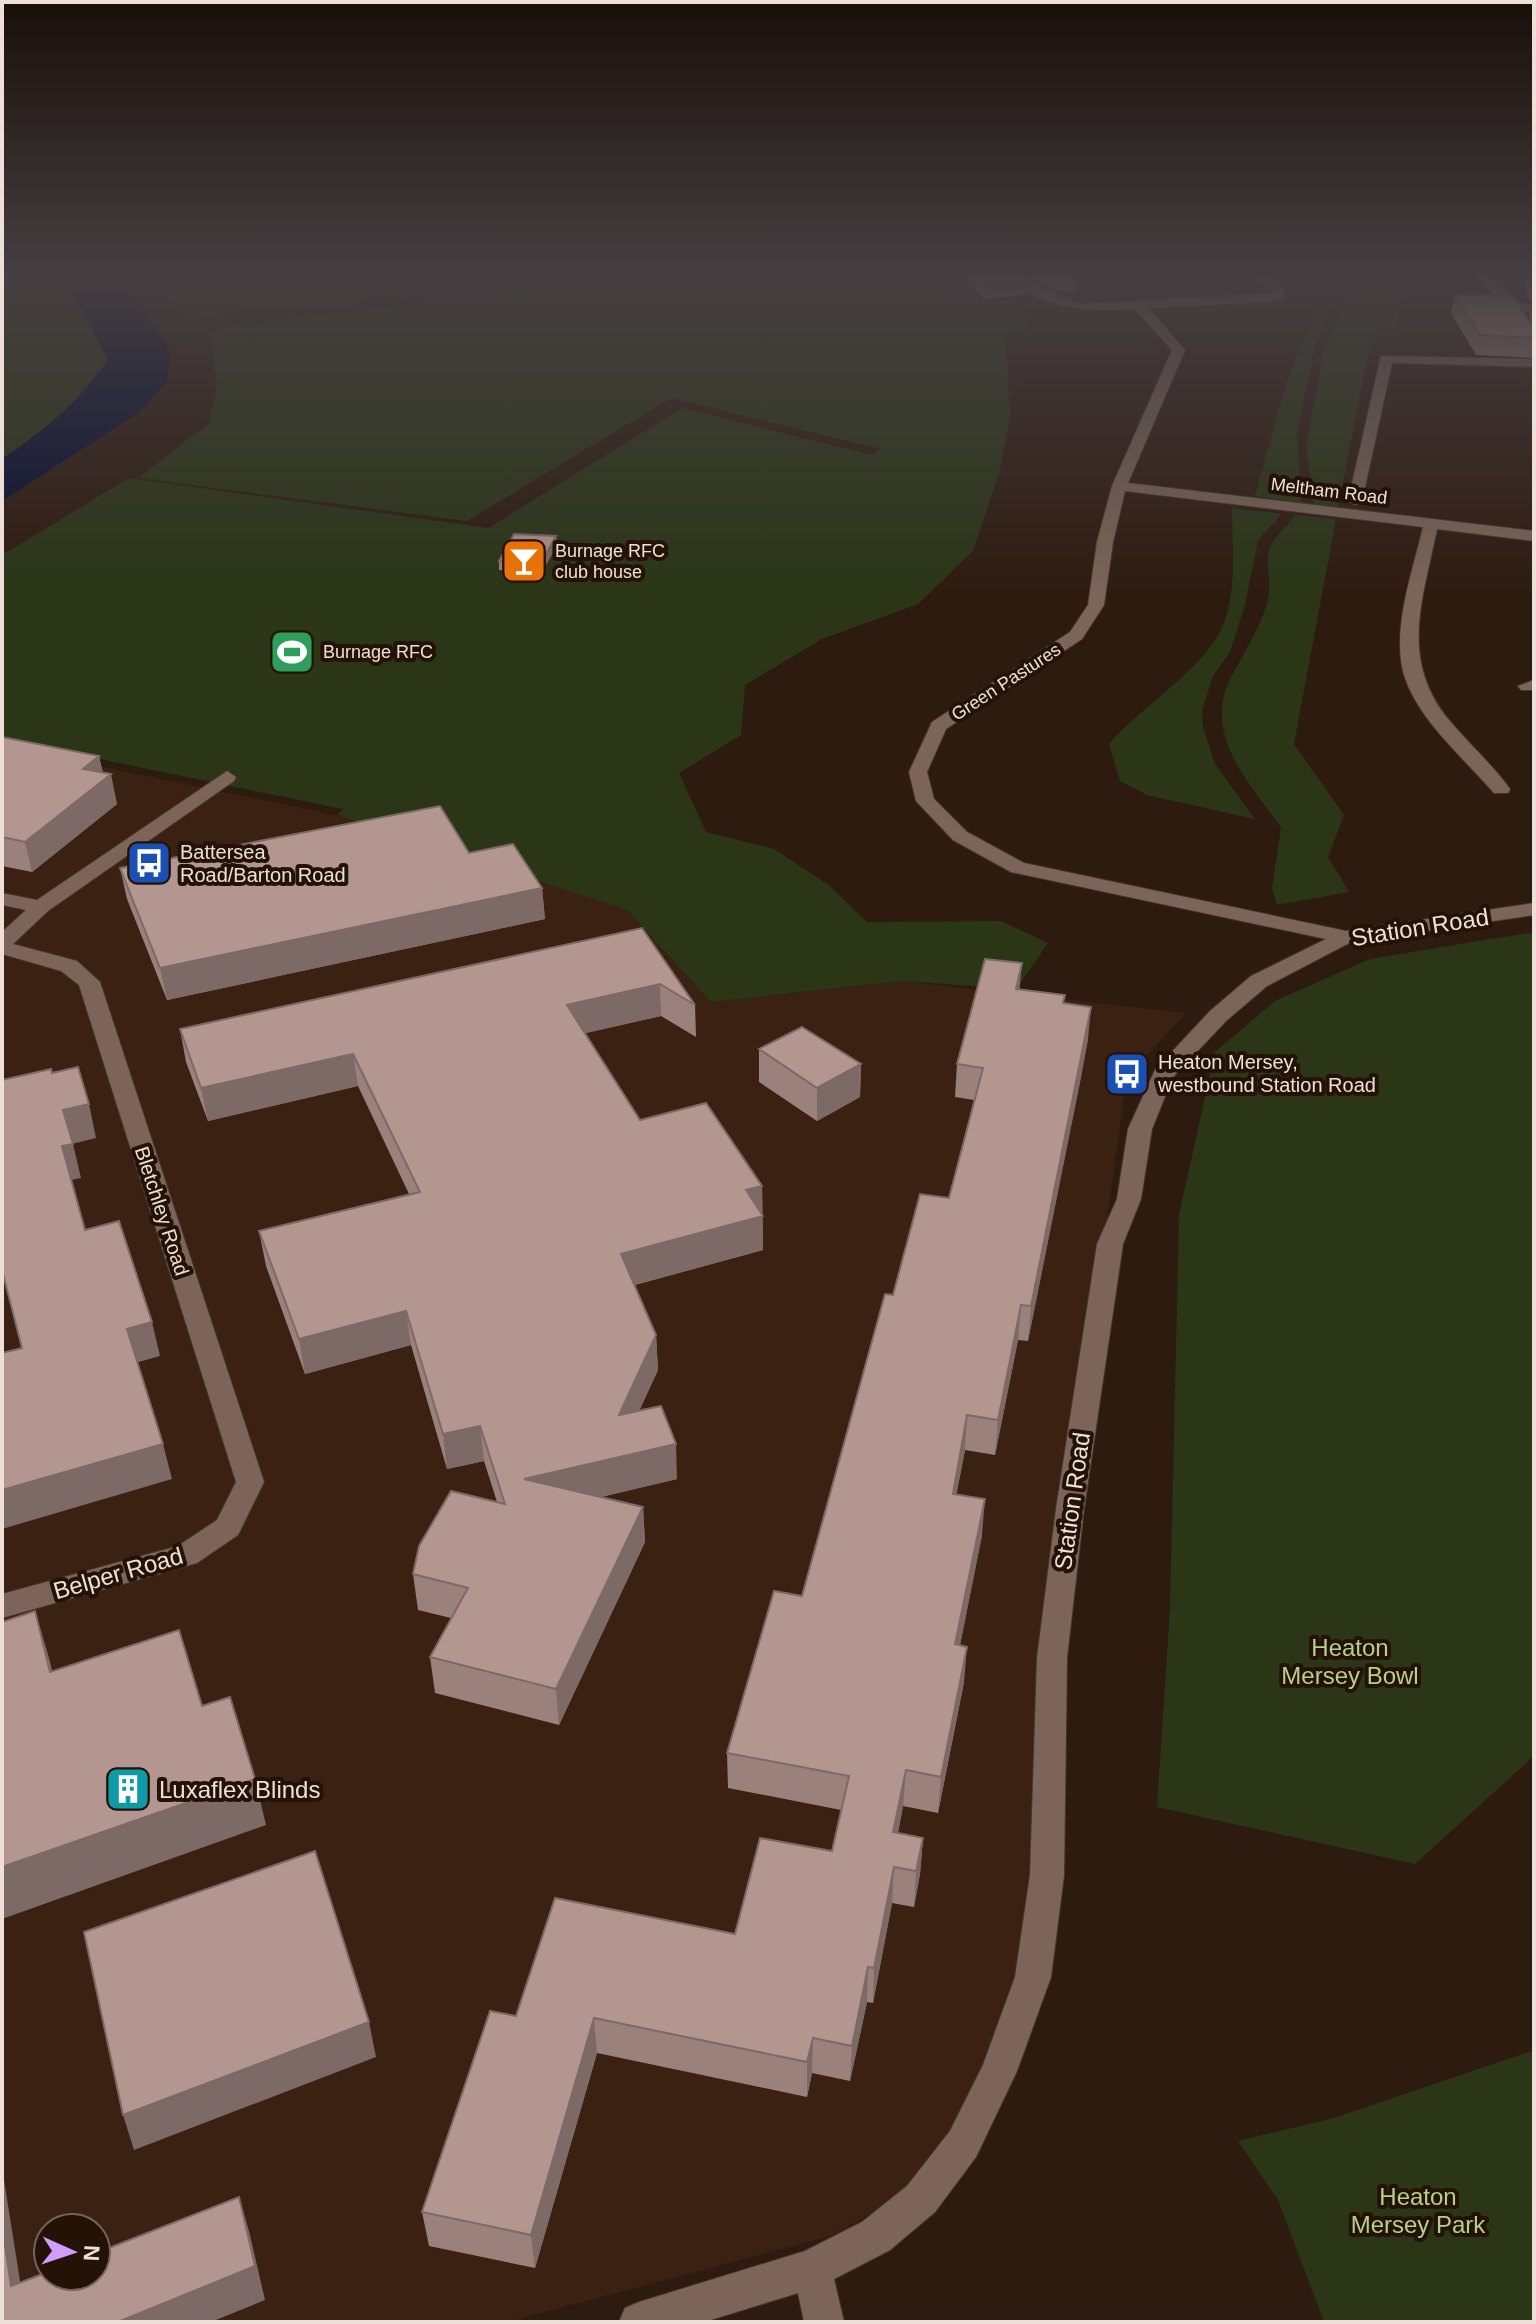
<svg xmlns="http://www.w3.org/2000/svg" width="1536" height="2324" viewBox="0 0 1536 2324" font-family="Helvetica,sans-serif">
<style>
.built{fill:#3a2112;fill-rule:evenodd}
.green{fill:#2a3616}
.water{fill:#040e32}
.lines{fill:none;stroke-linecap:round;stroke-linejoin:round}
.street-casing{stroke:#463630;stroke-width:2}
.primary-casing{stroke:#463630;stroke-width:2}
.street{fill:#7c6558;fill-rule:evenodd}
.primary{fill:#609491;fill-rule:evenodd}
.wall{fill:#9a817c}
.shaded-wall{fill:#7d6965}
.building{fill:#b39690;stroke:#7d6965;stroke-width:2}
.labels{text-anchor:middle;dominant-baseline:central;stroke-width:8;stroke-linejoin:round;paint-order:stroke}
.far-street-label{font-size:18px;fill:#eee0d8;stroke:#241207}
.far-poi-label{font-size:18px;fill:#eee0d8;stroke:#241207;text-anchor:start}
.poi-label{font-size:20px;fill:#eee0d8;stroke:#241207;text-anchor:start}
.street-label{font-size:20px;fill:#eee0d8;stroke:#241207}
.near-street-label{font-size:24px;fill:#eee0d8;stroke:#241207}
.near-park-label{font-size:24px;fill:#b3d188;stroke:#241207}
.near-poi-label{font-size:24px;fill:#eee0d8;stroke:#241207;text-anchor:start}
</style>
<rect width="100%" height="100%" fill="#2e1b10"/>
<path class="built" d="M2 746 446 838 627 910 711 1002 901 981 1186 1013 1127 1077 1050 1623 1047 1875 1002 2100 921 2185 831 2236 507 2322H2ZM48 2228H96V2276H48Z"/>
<path class="green" d="M2 272H54L79 305 108 359C80 402 43 430 2 459Z
M157 272H571L185 319Z
M650 272H915L952 298 1017 300 1029 328 1006 336 1010 417 1000 470 973 551 918 604 822 639 745 685 741 735 679 773 706 832 774 849 830 886 867 922 1001 921 1048 943 1016 989 901 981 711 1002 627 910 337 815 343 809 2 739V551L7 552 129 478 488 528 682 408 871 455 880 449 671 398 467 521 138 478 209 423 217 386 210 330Z
M1391 272 1456 275H1404L1397 329H1379L1369 350 1338 507 1314 504 1306 447 1325 345 1339 316 1340 302 1363 285Z
M1325 304 1328 309 1315 346 1297 432 1301 503 1255 496C1269 449 1294 335 1325 304Z
M1232 508 1282 514 1258 540 1245 605 1230 652 1213 676 1202 710 1203 727 1215 764 1255 819 1147 795 1120 781 1109 744C1137 711 1205 666 1221 630 1238 592 1232 548 1232 508Z
M1295 515 1336 519 1294 744 1344 815 1328 857 1349 892 1277 905 1272 888 1281 827C1247 780 1198 730 1235 670 1245 652 1265 618 1268 598 1272 582 1263 557 1272 543 1278 533 1289 525 1295 515Z
M1534 932V1756L1415 1864 1157 1807 1170 1609 1179 1215 1215 1052 1275 1001 1370 959Z
M1534 2050V2322H1324L1278 2200 1238 2141 1334 2118Z"/>
<path class="water" d="M54 272H116L171 352 167 382 138 413 2 501V459C44 431 80 402 108 359L79 305Z"/>
<g class="lines">
<g class="street-casing">
<path id="street" d="M1001 272C1030 272 1055 298 1084 304L1273 293 1246 272H1260L1284 289 1283 298 1268 302 1148 308 1185 350 1128 483 1534 531V541L1437 529C1423 599 1399 658 1448 719 1468 743 1492 764 1510 789L1508 793H1494C1464 758 1418 720 1404 675 1391 630 1413 571 1423 527L1125 491 1113 542 1104 605 1082 639 946 729 927 772 934 799 967 832 1024 863 1346 931 1534 903V915L1351 942 1267 986 1226 1021 1173 1077 1152 1129 1141 1199 1123 1244 1084 1509 1067 1658 1064 1875 1051 1977 1017 2071 976 2157 935 2212 890 2250 834 2279 844 2322H804L798 2293 704 2322H619L625 2308 639 2302 805 2251 862 2222 907 2186 950 2131 983 2065 1015 1977 1030 1875 1037 1658 1056 1509 1097 1244 1117 1199 1128 1129 1155 1070 1210 1011 1251 976 1326 939 1011 872 953 840 916 801 909 772 932 722 1070 632 1088 605 1097 542 1112 486 1172 350 1135 309C1082 312 1043 310 1001 272Z
M1515 303 1534 304V312L1511 310 1509 307Z
M1381 356 1534 359V367L1392 363 1362 501 1355 505 1348 501Z
M1534 680V690H1521L1518 686Z
M227 771 236 777 234 781 48 911 13 944 77 961 100 982 264 1482 238 1535 197 1563 2 1618V1594L178 1546 217 1520 236 1482 79 985 61 971 2 954V932L26 910 2 905V893L37 900Z"/>
</g>
<g class="primary-casing">
<path id="primary" d="M1471 272H1484C1506 292 1534 311 1534 344L1528 340 1510 309Z"/>
</g>
<use href="#street" class="street"/>
<use href="#primary" class="primary"/>
</g>
<path class="wall" d="M957 272H1073L1076 276 1075 291 1061 292 1023 273 1017 272 1026 294 985 299Z
M1522 272H1534V358L1476 355 1451 313 1455 295 1531 323 1529 315 1532 302 1529 301 1527 293 1528 289 1526 287Z
M556 536 557 545 542 572 499 570V561Z
M2 737 99 756 103 773 117 804 32 872 2 866Z
M469 853 542 888 545 919 167 1000 127 899 120 868Z
M642 928 695 1005 696 1037 661 1016 585 1033 640 1120 762 1186 763 1250 635 1285 656 1335 658 1370 639 1411 677 1479 601 1497 643 1507 645 1542 559 1725 435 1693 430 1657 451 1618 418 1610 413 1574 497 1502 484 1461 447 1469 411 1345 305 1374 266 1266 259 1231 409 1194 358 1086 208 1121 186 1062 180 1029Z
M1020 989 1064 1003 1088 1039 1028 1341 1018 1340 995 1455 965 1450 956 1495 982 1535 960 1645 964 1682 938 1813 903 1806 898 1833 923 1838 920 1874 914 1907 892 1903 873 2003 867 2002 850 2081 812 2073 807 2097 597 2053 535 2268 429 2246 422 2212 516 2016 735 1934 832 1851 841 1810 728 1788 727 1753 802 1596 893 1295 949 1198 974 1100 955 1097 957 1064Z
M759 1049 861 1064 860 1097 817 1121 759 1082Z"/>
<path class="shaded-wall" d="M1027 279 1026 294 985 299V285Z
M556 536 557 545 542 572 541 563Z
M99 756 104 780 111 774 117 804 32 872 25 842 83 769Z
M542 888 545 919 167 1000 160 968Z
M1022 963 1019 995 1016 989Z
M660 984 661 1016 569 1037 567 1005Z
M1091 1007 1088 1039 1081 1078 1028 1341 1031 1306Z
M353 1054 358 1086 208 1121 201 1088Z
M861 1064 860 1097 817 1121V1088Z
M89 1104 96 1138 72 1144 63 1110Z
M73 1144 81 1178 71 1180 62 1146Z
M762 1186 763 1250 623 1288 621 1254 746 1190Z
M1021 1305 1018 1340 995 1455 998 1420Z
M406 1311 411 1345 305 1374 299 1339Z
M152 1322 160 1356 135 1363 127 1329Z
M656 1335 658 1370 621 1450 619 1415Z
M967 1415 965 1450 950 1529 953 1494Z
M480 1426 484 1461 447 1469 443 1434Z
M163 1444 172 1479 2 1529V1490Z
M676 1444 677 1479 528 1514 524 1479Z
M985 1499 982 1535 953 1680 955 1644Z
M643 1507 645 1542 559 1725 556 1689Z
M35 1611 49 1658 64 1719 50 1672Z
M967 1647 964 1682 938 1813 941 1777Z
M906 1770 903 1806 891 1868 893 1832Z
M255 1779 266 1825 2 1919V1867Z
M923 1838 920 1874 914 1907 916 1871Z
M894 1867 892 1903 873 2003 874 1968Z
M868 1967 867 2002 850 2081 852 2046Z
M594 2018 597 2053 535 2268 531 2235Z
M369 2022 376 2057 134 2150 123 2115Z
M813 2038 812 2073 807 2097V2062Z
M2 2167 26 2319 11 2286 2 2225Z
M239 2197 249 2231 265 2300 211 2322H118Z"/>
<path class="building" d="M972 272H1017L1027 279 985 285Z
M1051 272H1073L1076 276 1062 277Z
M1455 295 1514 296 1529 322 1534 324V338L1480 335Z
M514 534 556 536 541 563 499 561Z
M2 737 99 756 83 769 111 774 25 842 2 837Z
M440 806 469 853 513 844 542 888 160 968 120 868Z
M642 928 695 1005 660 984 567 1005 640 1120 706 1103 762 1186 746 1190 763 1216 621 1254 656 1335 619 1415 661 1406 676 1444 524 1479 643 1507 556 1689 430 1657 468 1588 413 1574 419 1546 451 1491 505 1504 480 1426 443 1434 406 1311 299 1339 259 1231 420 1192 353 1054 201 1088 180 1029Z
M985 959 1022 963 1016 989 1065 995 1063 1003 1091 1007 1031 1306 1021 1305 998 1420 967 1415 953 1494 985 1499 955 1644 967 1647 941 1777 906 1770 893 1832 923 1838 916 1871 894 1867 874 1968 868 1967 852 2046 813 2038 807 2062 594 2018 531 2235 422 2212 490 2011 516 2016 555 1898 735 1934 760 1838 832 1851 849 1776 727 1753 774 1591 802 1596 885 1294 893 1295 920 1194 949 1198 983 1068 957 1064Z
M802 1027 861 1064 817 1088 759 1049Z
M78 1067 89 1104 63 1110 73 1144 62 1146 85 1230 119 1221 152 1322 127 1329 163 1444 2 1490V1353L22 1348 2 1270V1080L51 1069 52 1073Z
M35 1611 50 1672 179 1630 202 1706 230 1697 255 1779 2 1867V1622Z
M315 1851 369 2022 123 2115 84 1932Z
M239 2197 255 2266 118 2322H2V2225L11 2286 48 2272V2276H96V2253Z"/>
<linearGradient id="sky" x2="0" y2="1"><stop stop-color="#190f09"/><stop offset="0.46" stop-color="#463f42"/><stop offset="1" stop-color="#463f42" stop-opacity="0"/></linearGradient>
<rect width="1536" height="597" fill="url(#sky)"/>
<defs>
<g id="bar-square" transform="scale(2.3)"><rect x="-9" y="-9" width="18" height="18" rx="4" fill="#e8710a" stroke="#241207"/><path d="M-6-5H6L.8 .8V4.5H3.5V6h-7V4.5H-.8V.8Z" fill="#fff"/></g>
<g id="stadium-square" transform="scale(2.3)"><rect x="-9" y="-9" width="18" height="18" rx="4" fill="#2e9e5b" stroke="#241207"/><path d="M0-5a6.5 5 0 1 0 0 10a6.5 5 0 1 0 0-10ZM-3.5-1.8h7v3.6h-7Z" fill="#fff"/></g>
<g id="bus-square" transform="scale(2.3)"><rect x="-9" y="-9" width="18" height="18" rx="4" fill="#1a4fb4" stroke="#241207"/><path d="M-5-6H5V4H4V6H2V4H-2V6H-4V4H-5ZM-3.5-4V0h7V-4ZM-3.5 1.2v1.5H-2V1.2ZM2 1.2v1.5H3.5V1.2Z" fill="#fff"/></g>
<g id="building-square" transform="scale(2.3)"><rect x="-9" y="-9" width="18" height="18" rx="4" fill="#0f9aa8" stroke="#241207"/><path d="M-4-6H4V6H1V3H-1V6H-4ZM-2.5-4.3h1.7v1.8h-1.7ZM.8-4.3h1.7v1.8H.8ZM-2.5-1h1.7V.8h-1.7ZM.8-1h1.7V.8H.8Z" fill="#fff"/></g>
</defs>
<g fill-rule="evenodd">
<use href="#bar-square" x="524" y="561"/>
<use href="#stadium-square" x="292" y="652"/>
<use href="#bus-square" x="149" y="863"/>
<use href="#bus-square" x="1127" y="1074"/>
<use href="#building-square" x="128" y="1789"/>
</g>
<g class="labels">
<g class="far-street-label">
<text transform="translate(1329 491) rotate(7)">Meltham Road</text>
<text transform="translate(1006 682) rotate(-33)">Green Pastures</text>
</g>
<g class="far-poi-label">
<text x="555" y="551">Burnage RFC<tspan x="555" dy="21">club house</tspan></text>
<text x="323" y="652">Burnage RFC</text>
</g>
<g class="poi-label">
<text x="180" y="852">Battersea<tspan x="180" dy="23">Road/Barton Road</tspan></text>
<text x="1158" y="1062">Heaton Mersey,<tspan x="1158" dy="23">westbound Station Road</tspan></text>
</g>
<g class="street-label">
<text transform="translate(162 1211) rotate(72)">Bletchley Road</text>
</g>
<g class="near-street-label">
<text transform="translate(1420 927) rotate(-9)">Station Road</text>
<text transform="translate(1072 1501) rotate(-82)">Station Road</text>
<text transform="translate(118 1573) rotate(-16)">Belper Road</text>
</g>
<g class="near-park-label">
<text x="1350" y="1647">Heaton<tspan x="1350" dy="28">Mersey Bowl</tspan></text>
<text x="1418" y="2196">Heaton<tspan x="1418" dy="28">Mersey Park</tspan></text>
</g>
<g class="near-poi-label">
<text x="159" y="1789">Luxaflex Blinds</text>
</g>
</g>
<rect width="1536" height="2324" fill="none" stroke="#eee0d8" stroke-width="8"/>
<g transform="translate(72 2252) rotate(93)"><circle r="38" fill="#241207" stroke="#75645b" stroke-width="2"/>
<path d="M0-6L14 30L0 20L-14 30Z" fill="#d19dfe"/>
<text y="-12" font-size="22" font-weight="bold" text-anchor="middle" fill="#eee0d8">N</text>
</g>
</svg>
